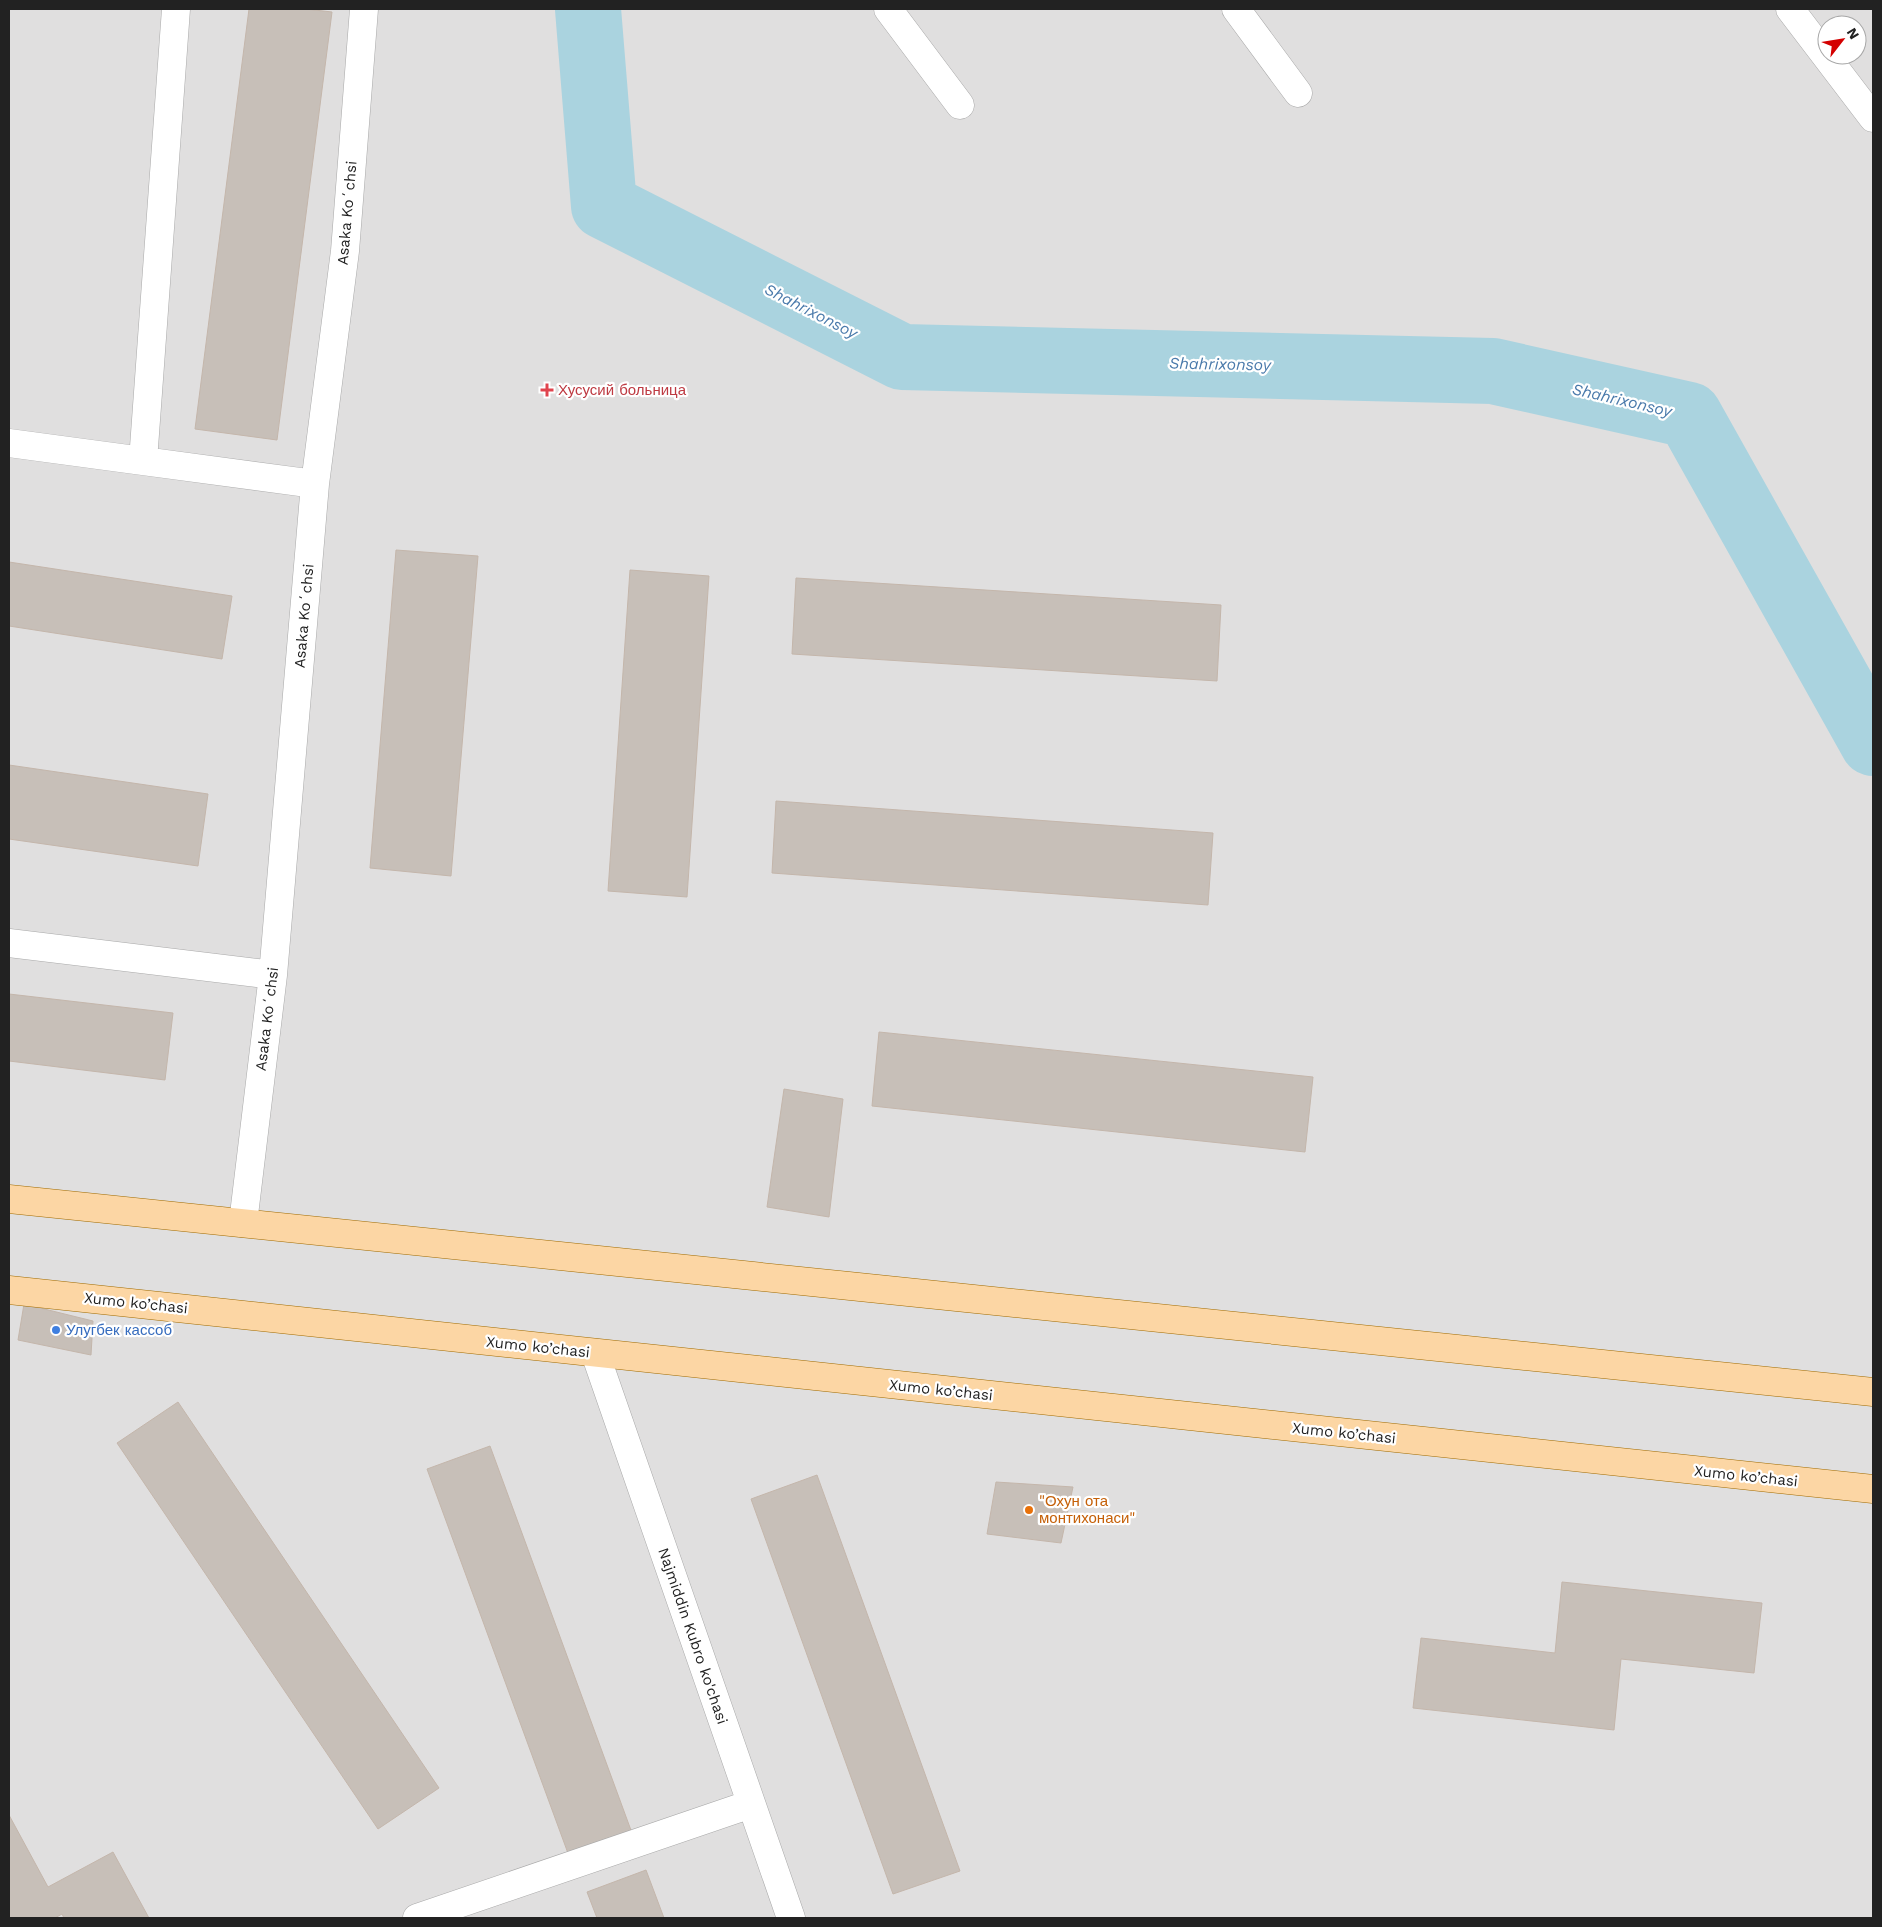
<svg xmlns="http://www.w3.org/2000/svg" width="1882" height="1927" viewBox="0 0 1882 1927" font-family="'Work Sans',sans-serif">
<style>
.residential{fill:#e0dfdf;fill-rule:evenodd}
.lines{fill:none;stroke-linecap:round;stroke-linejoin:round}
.river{stroke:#aad3df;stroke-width:66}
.building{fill:#c7bfb8;stroke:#c4b6ab}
.minor-casing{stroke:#a9a9a9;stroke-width:29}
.major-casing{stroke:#a06b00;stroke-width:29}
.minor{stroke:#fff;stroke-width:28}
.major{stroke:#fcd6a4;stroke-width:28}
.health-dot{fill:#e0444e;stroke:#fff;stroke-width:2}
.shop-dot{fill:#3f7fe0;stroke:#fff;stroke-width:2}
.food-dot{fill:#e8710a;stroke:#fff;stroke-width:2}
.labels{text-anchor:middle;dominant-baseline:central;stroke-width:4.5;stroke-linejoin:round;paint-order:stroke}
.street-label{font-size:15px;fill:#222;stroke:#fff}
.health-label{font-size:15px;fill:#be3a42;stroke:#fff;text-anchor:start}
.shop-label{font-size:15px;fill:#366cbe;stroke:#fff;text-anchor:start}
.food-label{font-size:15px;fill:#c56008;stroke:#fff;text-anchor:start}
.water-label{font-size:16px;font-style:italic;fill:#4a7aab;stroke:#fff}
</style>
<rect width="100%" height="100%" fill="#f2efe9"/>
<path class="residential" d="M9 9H1873V1918H9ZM1827 25H1857V55H1827Z"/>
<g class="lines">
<path class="river" d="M588 9 604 206 902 357 1493 371 1689 415 1873 743"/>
</g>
<path class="building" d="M249 9H306L332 12 277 440 195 429Z
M396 550 478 556 451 876 370 868Z
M9 562 232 596 222 659 9 626Z
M630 570 709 576 687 897 608 891Z
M796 578 1221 605 1217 681 792 654Z
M9 765 208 794 198 866 9 839Z
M776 801 1213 833 1208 905 772 873Z
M9 994 173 1013 165 1080 9 1061Z
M879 1032 1313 1077 1305 1152 872 1106Z
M784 1089 843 1099 829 1217 767 1207Z
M24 1304 93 1321 91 1355 18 1340Z
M178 1402 439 1788 378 1829 117 1443Z
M490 1446 632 1833 569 1856 427 1469Z
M817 1475 960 1871 893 1894 751 1499Z
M996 1482 1073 1487 1061 1543 987 1534Z
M1562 1582 1762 1603 1754 1673 1621 1659 1614 1730 1413 1708 1421 1638 1555 1653Z
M9 1815 48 1887 113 1852 149 1918H64L62 1914 55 1918H9Z
M646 1870 664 1918H597L587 1892Z"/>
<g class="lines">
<g class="minor-casing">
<path id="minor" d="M176 9 143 461 315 484
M888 9 960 105
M1236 9 1298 93
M1790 9 1873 118
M9 443 143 461
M9 943 273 975
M243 1223 273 975 315 484 345 251 364 9
M595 1353 791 1918
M417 1918 751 1804"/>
</g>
<g class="major-casing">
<path id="major" d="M9 1199 1873 1392
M9 1290 1873 1489"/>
</g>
<use href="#minor" class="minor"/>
<use href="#major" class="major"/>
</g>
<path class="health-dot" d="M544.5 382.5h5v5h5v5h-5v5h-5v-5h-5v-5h5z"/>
<circle class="shop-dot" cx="56" cy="1330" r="5"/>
<circle class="food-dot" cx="1029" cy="1510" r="5"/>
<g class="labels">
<g class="street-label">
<text transform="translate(347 213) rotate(-85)">Asaka Koʻchsi</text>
<text transform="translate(304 616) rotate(-85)">Asaka Koʻchsi</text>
<text transform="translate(267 1019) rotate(-83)">Asaka Koʻchsi</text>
<text transform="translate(136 1303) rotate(6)">Xumo ko’chasi</text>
<text transform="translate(538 1347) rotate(6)">Xumo ko’chasi</text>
<text transform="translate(941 1390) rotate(6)">Xumo ko’chasi</text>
<text transform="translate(1344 1433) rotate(6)">Xumo ko’chasi</text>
<text transform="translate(1746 1476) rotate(6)">Xumo ko’chasi</text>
<text transform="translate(693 1636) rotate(71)">Najmiddin Kubro ko'chasi</text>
</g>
<g class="health-label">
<text x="558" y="390">Хусусий больница</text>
</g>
<g class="shop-label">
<text x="66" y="1330">Улугбек кассоб</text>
</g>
<g class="food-label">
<text x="1039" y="1501">"Охун ота<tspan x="1039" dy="17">монтихонаси"</tspan></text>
</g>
<g class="water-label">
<text transform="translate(811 311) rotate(27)">Shahrixonsoy</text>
<text transform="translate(1220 364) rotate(1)">Shahrixonsoy</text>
<text transform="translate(1622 400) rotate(13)">Shahrixonsoy</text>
</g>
</g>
<rect width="1882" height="1927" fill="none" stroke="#222222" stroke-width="20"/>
<g transform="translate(1842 40) rotate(59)"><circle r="24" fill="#ffffff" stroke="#a7a7a7"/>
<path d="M0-4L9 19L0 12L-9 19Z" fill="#d40000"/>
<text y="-8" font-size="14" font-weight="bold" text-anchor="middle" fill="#222222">N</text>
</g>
</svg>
